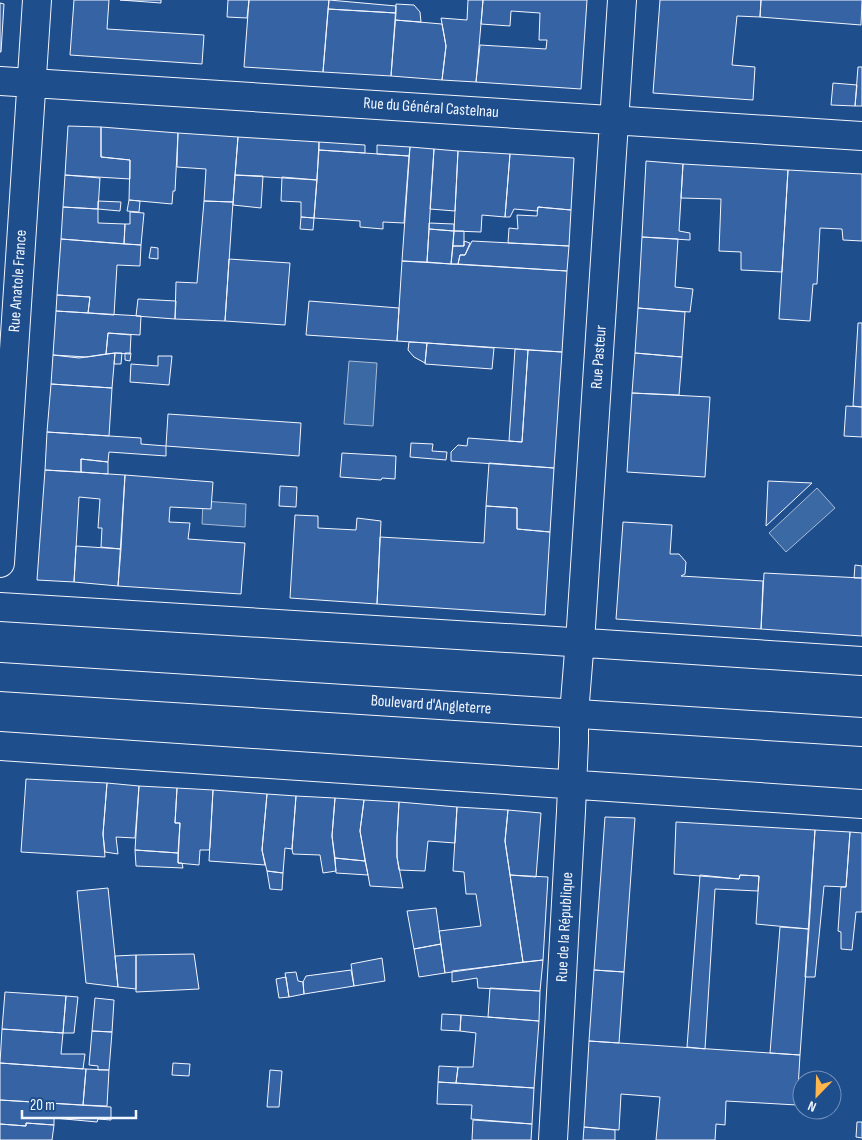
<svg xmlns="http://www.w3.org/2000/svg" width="862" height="1140" viewBox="0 0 862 1140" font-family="'Sofia Sans Condensed',sans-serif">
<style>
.water{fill:#3b69a3;stroke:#a8bbd7}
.building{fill:#3563a3;stroke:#f2f6ff}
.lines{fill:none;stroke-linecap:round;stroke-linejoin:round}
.minor-casing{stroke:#f2f6ff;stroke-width:30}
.major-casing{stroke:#f2f6ff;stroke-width:30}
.minor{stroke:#1f4e8c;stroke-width:28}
.major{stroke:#1f4e8c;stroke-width:28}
.labels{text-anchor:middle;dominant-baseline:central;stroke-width:4;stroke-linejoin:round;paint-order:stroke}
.street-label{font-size:16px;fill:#f2f6ff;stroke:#1f4e8c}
</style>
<rect width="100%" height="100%" fill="#1f4e8c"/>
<path class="water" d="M349 361 377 363 373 426 344 424Z
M817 488 835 508 786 552 769 533Z
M203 501 246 504 245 527 202 524Z"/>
<path class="building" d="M74 0H109L107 29 204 35 202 64 70 55Z
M120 0H161V3Z
M228 0H249L247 18 227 17Z
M249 0H329L323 72 244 67Z
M329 0 396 6V13L328 9Z
M468 0H483L476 82 442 80 446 46 441 18 467 20Z
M483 0H587L581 89 476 82 480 45 546 49 547 40H539L540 13 511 11 510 26 481 24Z
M660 0H761L760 17 737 16 732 65 755 67 753 100 653 93Z
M761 0H862L861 25 760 17Z
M0 3 4 4 1 52H0Z
M396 4 414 5 420 12 421 22 395 20Z
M328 9 396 13 391 76 323 72Z
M395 20 442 24 446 46 442 80 391 76Z
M858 67H862V106H855Z
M833 83 857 85 855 106 831 105Z
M68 126 101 127V157L130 160V179L65 175Z
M101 127 178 133 175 191H173L172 204 129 200 130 160 101 157Z
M178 133 238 137 233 202 204 201 206 169 177 167Z
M238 137 319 142 317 180 235 175Z
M319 142 365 145V153L319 150Z
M377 145 410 147 409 156 377 154Z
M410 147 434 149 427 262 402 261Z
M434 149 458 151 455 211 430 209Z
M319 150 409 156 404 223 383 222V229L360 227V221L314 218Z
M458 151 510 154 505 217 482 215 481 232 454 231Z
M510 154 574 158 571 210 538 207 537 211 514 209 510 217H505Z
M646 161 683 164 679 231 690 233V240L642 237Z
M683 164 788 170 782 272 741 270V252L719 251 721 199 681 198Z
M788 170 862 174V241L843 240 842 229 820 228 817 284H813L810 321 779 319Z
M65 175 100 178 98 209 63 207Z
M235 175 263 176 261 208 233 205Z
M282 177 317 180 314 218 301 217V202L281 201Z
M129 200 140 201 139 212 127 211Z
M98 201 121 202 120 211 98 209Z
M204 201 233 202 225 321 175 319 176 282 197 283Z
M63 207 98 209V223L125 224 124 244 61 239Z
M538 207 571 210 569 246 508 243 509 228 518 229 517 215 537 216Z
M130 212 144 213 141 245 124 244 125 224H130Z
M301 217 314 218 313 230 300 229Z
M429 223 454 224V231L429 229Z
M429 229 454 231 451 264 427 262Z
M454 231H464V246H453Z
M642 237 678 239 675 287 693 289 690 312 638 308Z
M61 239 141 245 140 266 117 265 114 315 88 313 90 297 57 295Z
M464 241 470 243 465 255H460L458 264H451L453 246H464Z
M472 241 569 246 567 271 458 264 460 255H465Z
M151 247 158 248V259L149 258Z
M229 259 290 263 285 325 225 321Z
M402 261 567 271 562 352 397 341Z
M57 295 90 297 88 313 56 311Z
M138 299 176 301 175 319 136 316Z
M309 301 399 308 397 341 306 335Z
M638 308 685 312 682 357 635 353Z
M56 311 141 316 140 335 108 333 106 354 79 358 53 355Z
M858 323H862V407L853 406Z
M108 333 131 335 130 354 115 353 106 354Z
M409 342 427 343 425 363 414 357 408 350Z
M427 343 494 348 492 369 425 364Z
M515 349 528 350 522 442 509 441Z
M528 350 562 352 554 468 451 461V452L458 445 467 446 468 438 522 442Z
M115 353H122L121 364H114Z
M115 353 112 388 51 384 53 355 87 357Z
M125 353H131L130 361 125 360Z
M635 353 682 357 679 395 632 393Z
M158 356H172L169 385 130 382 131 364 158 366Z
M51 384 112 388 109 436 47 432Z
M632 393 710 397 705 477 627 472Z
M846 406 862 407V437L844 436Z
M168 414 301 423 299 456 166 446Z
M47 432 141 438V444L166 446V456L109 452 108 462 81 459V472L45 470Z
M411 443 433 444 432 451 447 452 446 460 410 457Z
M342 453 396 456 395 479 382 478 381 480 340 477Z
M81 459 108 462V474L81 472Z
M489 463 554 468 550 532 517 529V508L486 506Z
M45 470 125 475 121 549 101 547 102 528H98L100 499 79 497 74 582 37 580Z
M125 475 213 482 211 509 170 507 169 522 190 523 188 539 245 543 241 594 118 586Z
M768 481 812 483 766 526Z
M280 486 297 487 296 507 279 506Z
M486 506 517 508V529L550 532 545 615 377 604 380 537 484 543Z
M295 515 318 516V528L356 530 357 518 381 521 377 604 290 598Z
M623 522 672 525 670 554H679L686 562 685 574 681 576 763 581 761 629 616 619Z
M76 546 121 549 118 586 74 582Z
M855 565 862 566V578H854Z
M764 573 862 578V636L761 629Z
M26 779 107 783 103 834 105 857 21 852Z
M107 783 139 786 135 838 116 837 118 854 105 852 103 834Z
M139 786 177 788 175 823H180L178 853 135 850Z
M177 788 213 790 210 847 209 850H200L199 865 178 863 180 823H175Z
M213 790 267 794 262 850 265 865 209 861Z
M267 794 296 796 292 849 285 848 283 873 267 871 262 850Z
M296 796 335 798 332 836 336 871 323 873 320 855 293 854 292 849Z
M335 798 364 800 360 831 365 861 335 858 332 836Z
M364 800 399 802 397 838V857L403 888 370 886 360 831Z
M399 802 457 807 455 843 428 841 425 871 399 870 397 857V838Z
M457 807 508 810 505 841 523 962 445 973 439 931 481 926 476 894H466L464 872 453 871Z
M508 810 541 813 536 877 510 875 505 841Z
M605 817 635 818 624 972 594 970Z
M676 822 815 830 809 929 756 924 759 876 740 875 739 879 674 874Z
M815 830 850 832 846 887 824 886 815 977H805Z
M850 832 862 833V912H856L852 950 841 949V932L838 931 841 887H846Z
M135 850 178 853V863H182L183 868 136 866Z
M335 858 365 861 368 875 336 873Z
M267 871 283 873 282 890 270 889Z
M510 875 548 877 543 960 523 962Z
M700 875 739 879 740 875 759 876 758 891 715 889 705 1049 687 1047Z
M108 888 115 956 118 987 86 983 77 891Z
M436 908 441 944 414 949 407 911Z
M780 927 809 929 800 1055 770 1053Z
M441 944 445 973 419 977 414 949Z
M194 954 199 989 136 992V955Z
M136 955V989L118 987 115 956Z
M382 958 385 981 354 986 351 964Z
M543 960 540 991 478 988 477 978 452 982V971Z
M351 970 354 986 304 994 303 982 306 976Z
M594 970 624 972 619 1043 589 1041Z
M296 972 298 981 303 982 304 994 289 997 285 973Z
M286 977 289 997 279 998 276 979Z
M490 988 540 991 539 1021 488 1017Z
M5 992 66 996 63 1033 2 1029Z
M66 996 78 997 74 1033H63Z
M95 998 114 1000 112 1032 92 1031Z
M442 1014 461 1015 460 1031 441 1030Z
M461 1015 539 1021 534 1088 456 1083 458 1067H473L476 1033 460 1031Z
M2 1029 63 1033 61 1054H85L83 1069 0 1063Z
M92 1031 112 1032 109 1070H98V1066L89 1065Z
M589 1041 800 1055 797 1105 726 1101 725 1125 716 1124 715 1140H656L660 1097 621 1094 619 1130 584 1127Z
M0 1063 86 1069 83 1105 0 1100Z
M173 1063 190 1064 189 1076 172 1075Z
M439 1066 458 1067 456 1083 438 1082Z
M86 1069 109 1070 107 1106 83 1105Z
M270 1070 282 1071 279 1107H267Z
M438 1082 534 1088 532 1124 471 1119 472 1105 437 1104Z
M0 1100 111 1107V1120L98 1119 97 1122 54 1118V1125L26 1123V1126L0 1124Z
M473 1120 532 1124 531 1140H472Z
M857 1122H862V1138L856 1137Z
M26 1123 54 1125 52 1140H0V1124L26 1126Z
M584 1127 615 1130V1140H583Z"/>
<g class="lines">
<g class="minor-casing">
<path id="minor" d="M0 81 862 136
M0 563 37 0
M0 607 540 640 862 661
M0 746 862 804
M553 1140 571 811 574 742V714L581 627 622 0"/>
</g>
<g class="major-casing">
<path id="major" d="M0 677 862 732"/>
</g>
<use href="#minor" class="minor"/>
<use href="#major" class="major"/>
</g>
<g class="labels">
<g class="street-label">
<text transform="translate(431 108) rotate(4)">Rue du Général Castelnau</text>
<text transform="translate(18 281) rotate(-86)">Rue Anatole France</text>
<text transform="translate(599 357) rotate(-86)">Rue Pasteur</text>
<text transform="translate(431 705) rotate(4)">Boulevard d'Angleterre</text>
<text transform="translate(565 927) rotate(-87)">Rue de la République</text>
</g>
</g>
<g transform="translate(817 1095) rotate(203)"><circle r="24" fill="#1f4e8c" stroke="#7391ba"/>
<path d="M0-4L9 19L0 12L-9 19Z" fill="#ffb74d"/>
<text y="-8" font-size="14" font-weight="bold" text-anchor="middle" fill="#f2f6ff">N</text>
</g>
<path d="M22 1110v8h114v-8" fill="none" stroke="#f2f6ff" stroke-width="2.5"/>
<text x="30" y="1110" font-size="15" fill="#f2f6ff" stroke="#1f4e8c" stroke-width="4" paint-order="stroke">20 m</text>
</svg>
